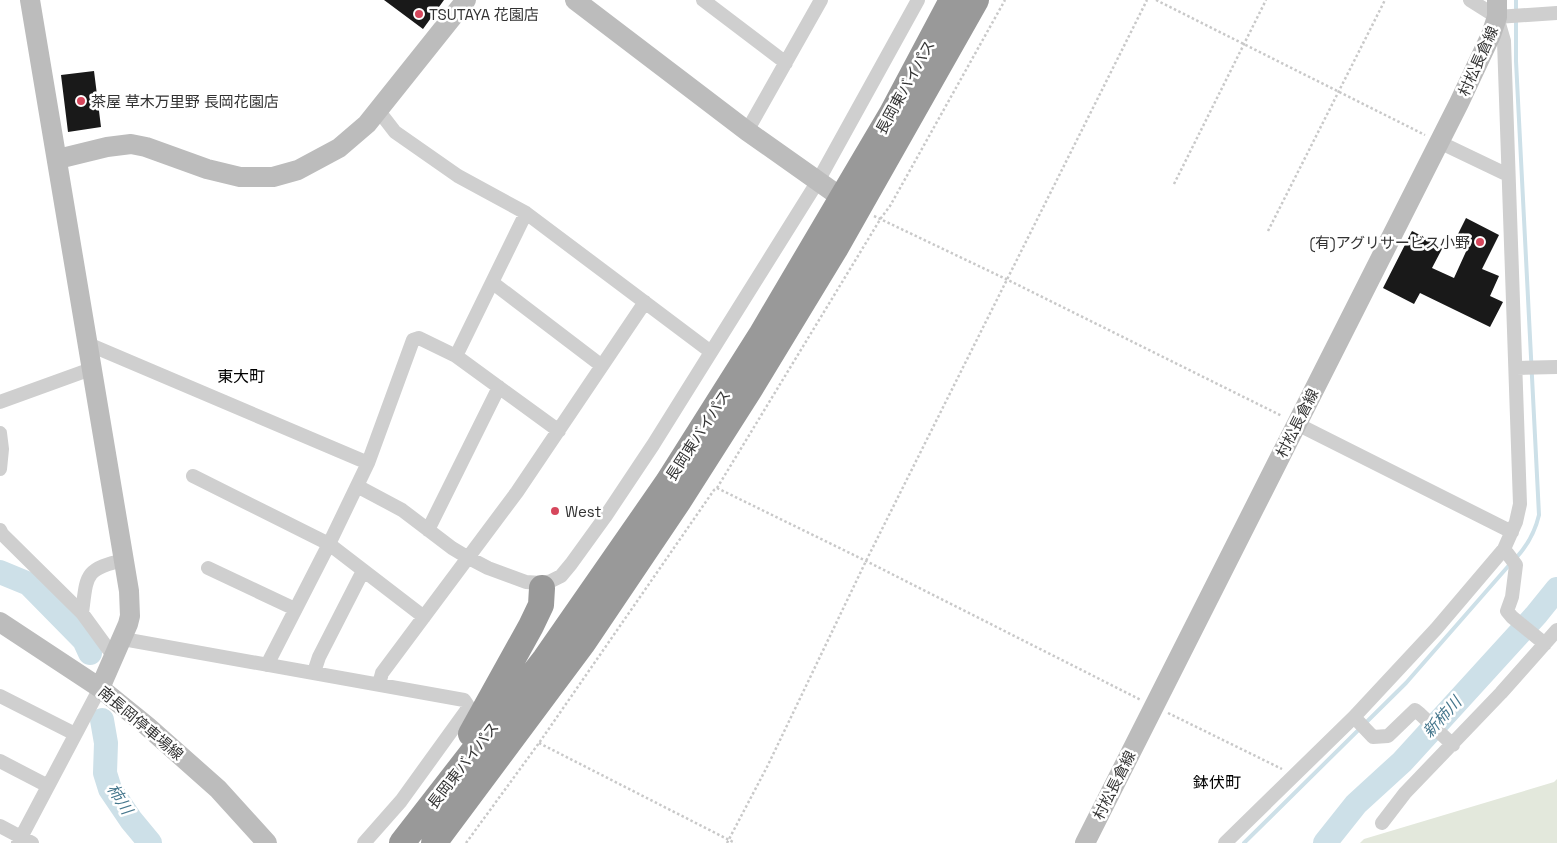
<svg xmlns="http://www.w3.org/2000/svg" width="1557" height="843" viewBox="0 0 1557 843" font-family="'Space Grotesk','Noto Sans JP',sans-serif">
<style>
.green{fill:#e3e8dc}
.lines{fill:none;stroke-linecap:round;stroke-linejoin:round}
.stream{stroke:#cde0e8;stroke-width:4}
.river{stroke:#cde0e8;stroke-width:24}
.building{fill:#191919}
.path{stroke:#c9c9c9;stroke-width:2.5;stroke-dasharray:2.5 2.5;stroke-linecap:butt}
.street{stroke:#cfcfcf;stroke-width:14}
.secondary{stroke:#bcbcbc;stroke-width:20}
.highway{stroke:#999;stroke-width:26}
.poi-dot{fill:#d6475c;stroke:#fff;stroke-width:2}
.labels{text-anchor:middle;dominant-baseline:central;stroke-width:5;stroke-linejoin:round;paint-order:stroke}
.poi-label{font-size:15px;fill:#323232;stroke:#fff;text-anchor:start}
.street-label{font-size:15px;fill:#323232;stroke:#fff}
.neighbourhood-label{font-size:16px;fill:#000;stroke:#fff}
.water-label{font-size:16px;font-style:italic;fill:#46778d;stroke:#fff}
</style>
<rect width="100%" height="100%" fill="#fff"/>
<path class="green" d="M1557 779V843H1360L1364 839 1554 782Z"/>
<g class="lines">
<path class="stream" d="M1516 0V13
M1516 558C1528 545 1535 532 1539 515L1516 61V20
M1244 843 1406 683 1511 563"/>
<path class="river" d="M0 572 29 584 84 640 90 653
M102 720 106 743 105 773 110 789 131 820 150 843
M1325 843 1356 804 1402 762 1536 615 1557 589"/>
</g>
<path class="building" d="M384 0H444L423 29Z
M94 71 101 127 68 132 61 75Z
M1466 218 1499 235 1482 269 1499 276 1490 296 1503 302 1490 327 1420 293 1414 304 1383 288 1412 231 1443 247 1432 268 1454 278 1469 245 1456 238Z"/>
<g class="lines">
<path class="path" d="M1156 0 1425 135
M1174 184 1266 0
M874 216 1008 280 1282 416
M1268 231 1385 0
M717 488 866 561 1141 700
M1168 713 1282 769
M539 743 735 843
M466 843 539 743 714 490 717 488 881 218 890 206 1005 0
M727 843 768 765 866 561 1147 0"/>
<path class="street" d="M703 0 786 63
M1497 17 1557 13
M378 110 395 132 458 176 526 213 711 352
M747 131 821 0
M1439 142 1508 175
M493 283 602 366
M88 344 368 463
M456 356 526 213
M1516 368 1557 367
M0 402 91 369
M1297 424 1512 532
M0 433 2 449 0 469
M193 476 329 544 424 617
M357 486 402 510 452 548 467 557 488 568 526 582 541 583
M0 530 2 534 82 613 114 657
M428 530 499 387
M1504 549 1516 565 1512 597 1507 611 1512 617 1545 644
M208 568 295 609
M542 588 541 583 551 581 561 576 571 564 605 517 653 445 818 181 918 0
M82 613C87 575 84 569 124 560
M123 639 464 700 468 706 466 711 401 801 364 843
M267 665 329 544 368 463 413 340 419 338 456 356 559 431
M314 672 319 657 363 571
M379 684 382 673 517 492 645 302
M0 696 75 734
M1354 717 1373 737 1388 736 1415 710 1420 714 1453 745
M0 761 48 786
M1382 823 1405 793 1501 693 1557 630
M0 826 32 843
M18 843 100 688
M1225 843 1354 717 1436 629 1504 549 1516 522 1520 504 1504 41 1497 17 1470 0"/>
<path class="secondary" d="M30 0 129 591 130 616 128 624 100 688
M575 0 747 131 832 191
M58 159 107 147 131 144 146 147 207 169 240 177H273L298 170 339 148 367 124 466 0
M0 622 100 688 147 726 218 789 267 843
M1085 843 1459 103 1491 35 1497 17V0"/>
<path class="highway" d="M471 734 531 626 541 605 542 588
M402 843 545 659 668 482 761 335 892 113 952 0
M434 843 583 643 678 502 750 389 835 249 976 0"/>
</g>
<g class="poi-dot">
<circle cx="419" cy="14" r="5"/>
<circle cx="81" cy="101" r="5"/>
<circle cx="1480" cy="242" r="5"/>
<circle cx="555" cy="511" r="5"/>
</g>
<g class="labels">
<g class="poi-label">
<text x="429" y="14">TSUTAYA 花園店</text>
<text x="91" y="101">茶屋 草木万里野 長岡花園店</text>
<text x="1470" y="242" text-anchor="end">(有)アグリサービス小野</text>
<text x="565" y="511">West</text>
</g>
<g class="street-label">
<text transform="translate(1478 61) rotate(-66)">村松長倉線</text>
<text transform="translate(905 87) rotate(-61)">長岡東バイパス</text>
<text transform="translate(1297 423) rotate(-63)">村松長倉線</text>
<text transform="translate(698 435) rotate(-57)">長岡東バイパス</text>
<text transform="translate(141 723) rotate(40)">南長岡停車場線</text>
<text transform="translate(463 765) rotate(-52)">長岡東バイパス</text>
<text transform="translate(1114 785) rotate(-63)">村松長倉線</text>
</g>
<g class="neighbourhood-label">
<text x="241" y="376">東大町</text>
<text x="1217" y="782">鉢伏町</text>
</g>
<g class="water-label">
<text transform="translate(1442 717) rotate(-48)">新柿川</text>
<text transform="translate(120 799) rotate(58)">柿川</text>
</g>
</g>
</svg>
